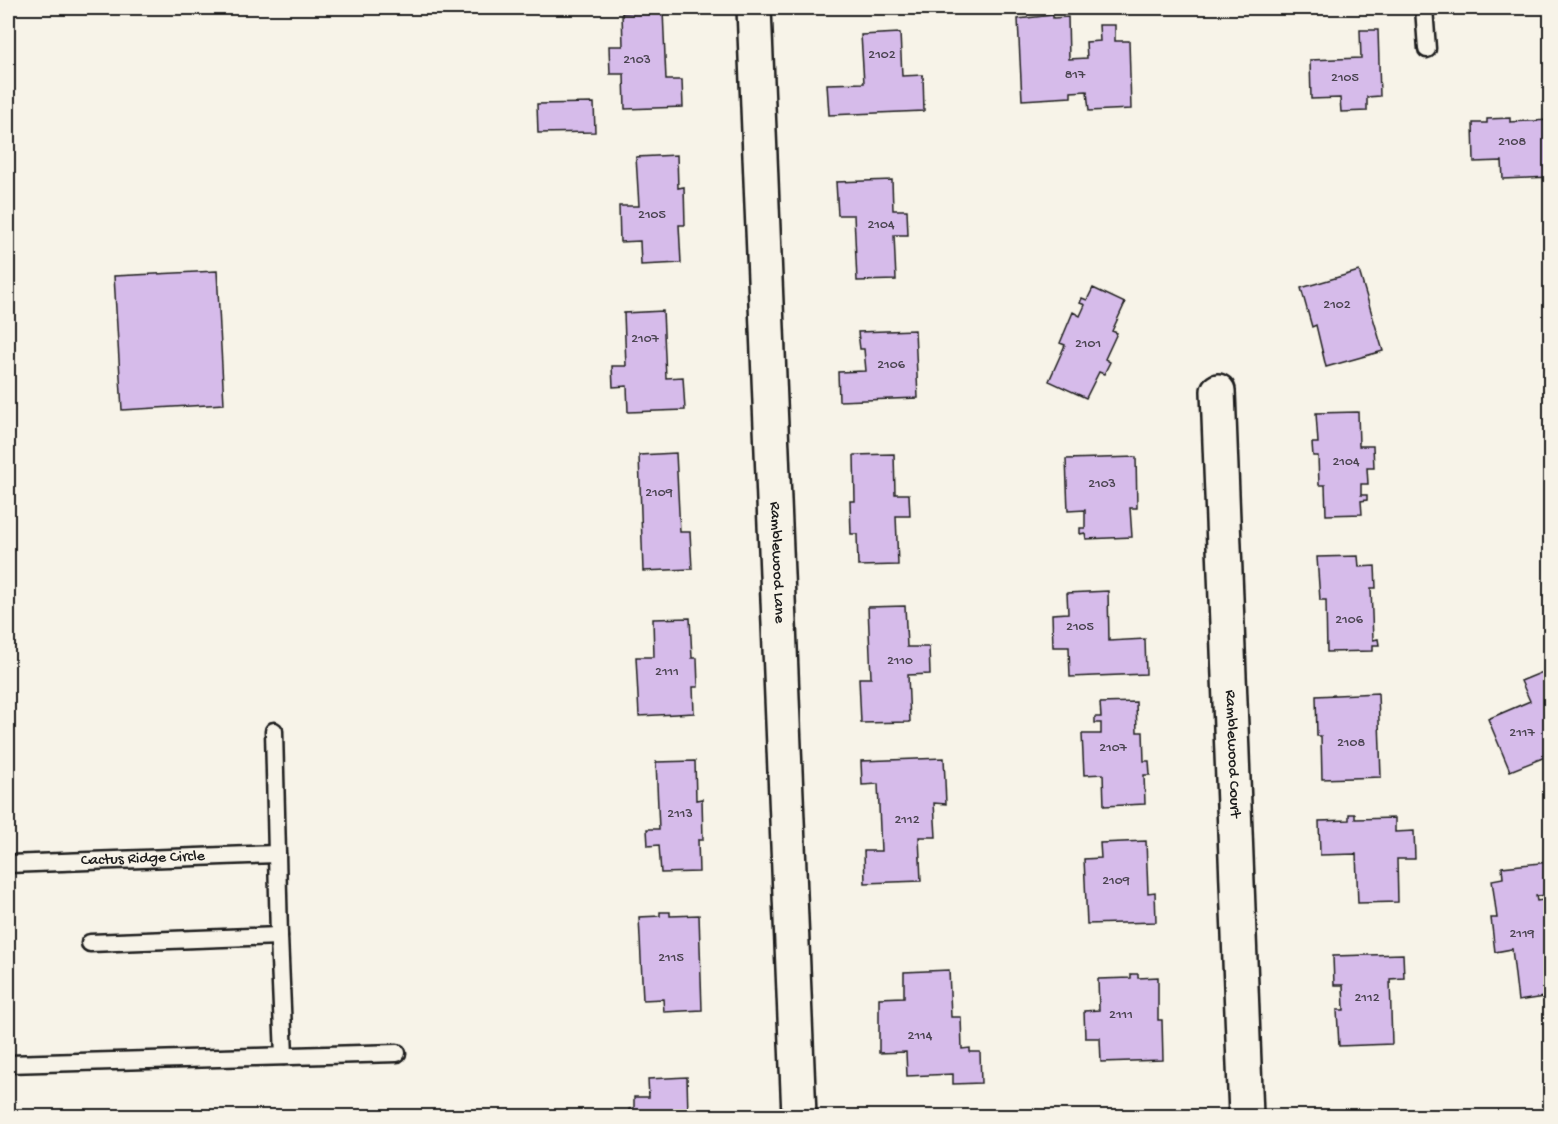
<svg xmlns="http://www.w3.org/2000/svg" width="1558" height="1124" viewBox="0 0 1558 1124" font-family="'Gochi Hand',sans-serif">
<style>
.building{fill:#d6bbea;stroke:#1c1c1c;stroke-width:1.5}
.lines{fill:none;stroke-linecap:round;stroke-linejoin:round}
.lane-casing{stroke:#1c1c1c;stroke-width:21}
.street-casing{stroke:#1c1c1c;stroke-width:38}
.lane{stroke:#f7f3e8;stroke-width:16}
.street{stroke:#f7f3e8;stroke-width:33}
.labels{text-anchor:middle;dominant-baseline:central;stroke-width:5;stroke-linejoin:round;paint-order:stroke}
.number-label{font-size:14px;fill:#4a4450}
.street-label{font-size:16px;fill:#1c1c1c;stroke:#f7f3e8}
</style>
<rect width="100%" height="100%" fill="#f7f3e8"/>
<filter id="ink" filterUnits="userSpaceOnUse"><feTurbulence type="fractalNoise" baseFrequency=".0167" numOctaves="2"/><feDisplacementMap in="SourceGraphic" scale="12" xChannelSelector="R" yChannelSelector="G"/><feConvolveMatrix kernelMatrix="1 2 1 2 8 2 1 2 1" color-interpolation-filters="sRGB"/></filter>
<g filter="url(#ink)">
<path class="building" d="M663 11 666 80H682L683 107 625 109 624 74H610L609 46H623L622 13Z
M1053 15V18L1068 17 1069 59 1087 58 1086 42 1100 41 1099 25H1115V41H1129L1131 109 1089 111 1087 91 1071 92V97L1022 100 1018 19Z
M1360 30H1378L1380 96 1367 97V111L1341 112 1340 98 1311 99 1310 60 1361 58Z
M900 33 902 76 923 75 924 111 829 115 827 84 864 83 861 35Z
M594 103 595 132 538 133 537 104Z
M1510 118V122L1550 120V177L1503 179 1502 161 1474 162 1473 123H1487V119Z
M677 155 678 188 684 187 685 225H679L681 263 641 265 640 241 620 242 619 206H639L636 157Z
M892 180 893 210H907L908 235H894L896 280 857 281 854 215H838L836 182Z
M217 271 224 404 122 410 114 276Z
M1359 271 1383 351 1326 367 1316 325 1312 327 1301 288Z
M1093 288 1125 303 1112 331 1117 333 1105 359 1110 362 1104 374 1099 372 1086 398 1049 381 1065 345 1060 343 1073 312 1080 316 1085 305 1080 303 1082 298 1087 300Z
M663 311 666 378 683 377 685 410 628 412 627 386 613 387 612 366H626L624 313Z
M915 330 918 398 839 401 838 372 866 371 864 349H860L858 332Z
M1358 412 1359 446H1373L1374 468H1367L1368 484H1361V495H1367V500L1361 501 1362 514 1326 515 1325 485H1319L1318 456H1313L1312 443H1318L1316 413Z
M676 453 680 532H690L692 569 643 571 639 455Z
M894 454 895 494H909L910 516H896L898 565 858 566 857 534H851L850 501H855L854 455Z
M1136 457 1137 508H1130L1132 537 1086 539 1085 533 1080 534V528H1085V510L1068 511 1066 459Z
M1358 556 1359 567 1375 566 1376 588H1371L1373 640 1378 639 1379 645H1373V651L1327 652 1326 600H1320L1317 557Z
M1108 591 1109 641 1145 639 1146 674 1070 677 1069 647H1053L1052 614 1068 613 1067 593Z
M905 606 907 647H929L930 674 908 675 910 722 861 723 859 678H871L868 607Z
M690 618 692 658H697L698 687H693L694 713 639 716 636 657H654L653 619Z
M1550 669V747L1547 748 1550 755 1510 771 1488 719 1530 701 1521 681Z
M1378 693 1381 777 1322 779 1321 736H1317L1316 696Z
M1136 702 1137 732H1143L1144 761H1149L1150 775H1144L1145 804 1104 806 1103 774 1084 775 1082 734H1101V723H1095V717H1101L1100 703Z
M944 758 946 804 934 803 936 837H919L921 881 865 883 864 851H881L878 784 862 785 861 761Z
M695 761 696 800 702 799 703 840H698L699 872 661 873 659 845 648 846 647 829H659L656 762Z
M1349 814H1355V819L1395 818V832L1414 831 1415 859H1397L1398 902 1358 903 1356 854 1320 855 1319 821 1349 820Z
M1146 841 1148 893 1155 892 1156 922 1087 924 1084 859 1101 858 1100 843Z
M1549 862 1550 895 1536 896 1537 901 1550 899V996L1518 1001 1512 949 1495 952 1491 918H1497L1492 880 1503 878 1502 867Z
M660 912H670V916L699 915 702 1010 664 1012 663 999 643 1000 639 917 660 916Z
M1403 954 1404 978 1390 979 1392 1044 1339 1046 1337 1010H1344L1343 985H1334L1333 956Z
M949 970 951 1017H961L962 1049 970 1048V1052H980L981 1083 953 1084V1074L907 1076 906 1052 879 1053V998L904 997V972Z
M1131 974H1138V978L1158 977V1020H1162L1163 1060 1101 1062 1100 1038H1085L1084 1011 1099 1010 1098 979 1131 978Z
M687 1077 688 1116H629V1109L634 1108V1097H649L648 1079Z"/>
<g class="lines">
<g class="lane-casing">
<g id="lane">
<path d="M1424 8 1427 49"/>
<path d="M274 731 279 936 284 1056"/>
<path id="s1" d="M8 864 277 854"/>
<path d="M90 943 279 936"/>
<path d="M8 1064 397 1053"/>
</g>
</g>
<g class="street-casing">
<g id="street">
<path id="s2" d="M754 8 799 1116"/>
<path id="s3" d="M1218 391 1246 1116"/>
</g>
</g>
<use href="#lane" class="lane"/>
<use href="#street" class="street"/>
</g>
</g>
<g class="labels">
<g class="number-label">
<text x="882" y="55">2102</text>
<text x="637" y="60">2103</text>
<text x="1075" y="75">817</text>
<text x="1345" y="78">2105</text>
<text x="1512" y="142">2108</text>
<text x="652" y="215">2105</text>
<text x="881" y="225">2104</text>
<text x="1337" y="305">2102</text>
<text x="645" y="339">2107</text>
<text x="1088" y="344">2101</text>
<text x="891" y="365">2106</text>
<text x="1346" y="462">2104</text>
<text x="1102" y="484">2103</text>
<text x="659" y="493">2109</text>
<text x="1349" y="620">2106</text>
<text x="1080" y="627">2105</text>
<text x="900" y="661">2110</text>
<text x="667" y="672">2111</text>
<text x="1522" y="733">2117</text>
<text x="1351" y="743">2108</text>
<text x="1113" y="748">2107</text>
<text x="680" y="814">2113</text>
<text x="907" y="820">2112</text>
<text x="1116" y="881">2109</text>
<text x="1522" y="934">2119</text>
<text x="671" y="958">2115</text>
<text x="1367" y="998">2112</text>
<text x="1121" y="1015">2111</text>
<text x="920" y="1036">2114</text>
</g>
<g class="street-label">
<text stroke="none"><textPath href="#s2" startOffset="555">Ramblewood Lane</textPath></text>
<text stroke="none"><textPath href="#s3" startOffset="363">Ramblewood Court</textPath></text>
<text stroke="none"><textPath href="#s1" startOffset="135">Cactus Ridge Circle</textPath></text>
</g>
</g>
<rect width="1558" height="1124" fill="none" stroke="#f7f3e8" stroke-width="30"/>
<rect x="15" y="15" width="1528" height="1094" fill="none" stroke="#1c1c1c" stroke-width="2" filter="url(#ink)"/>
</svg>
